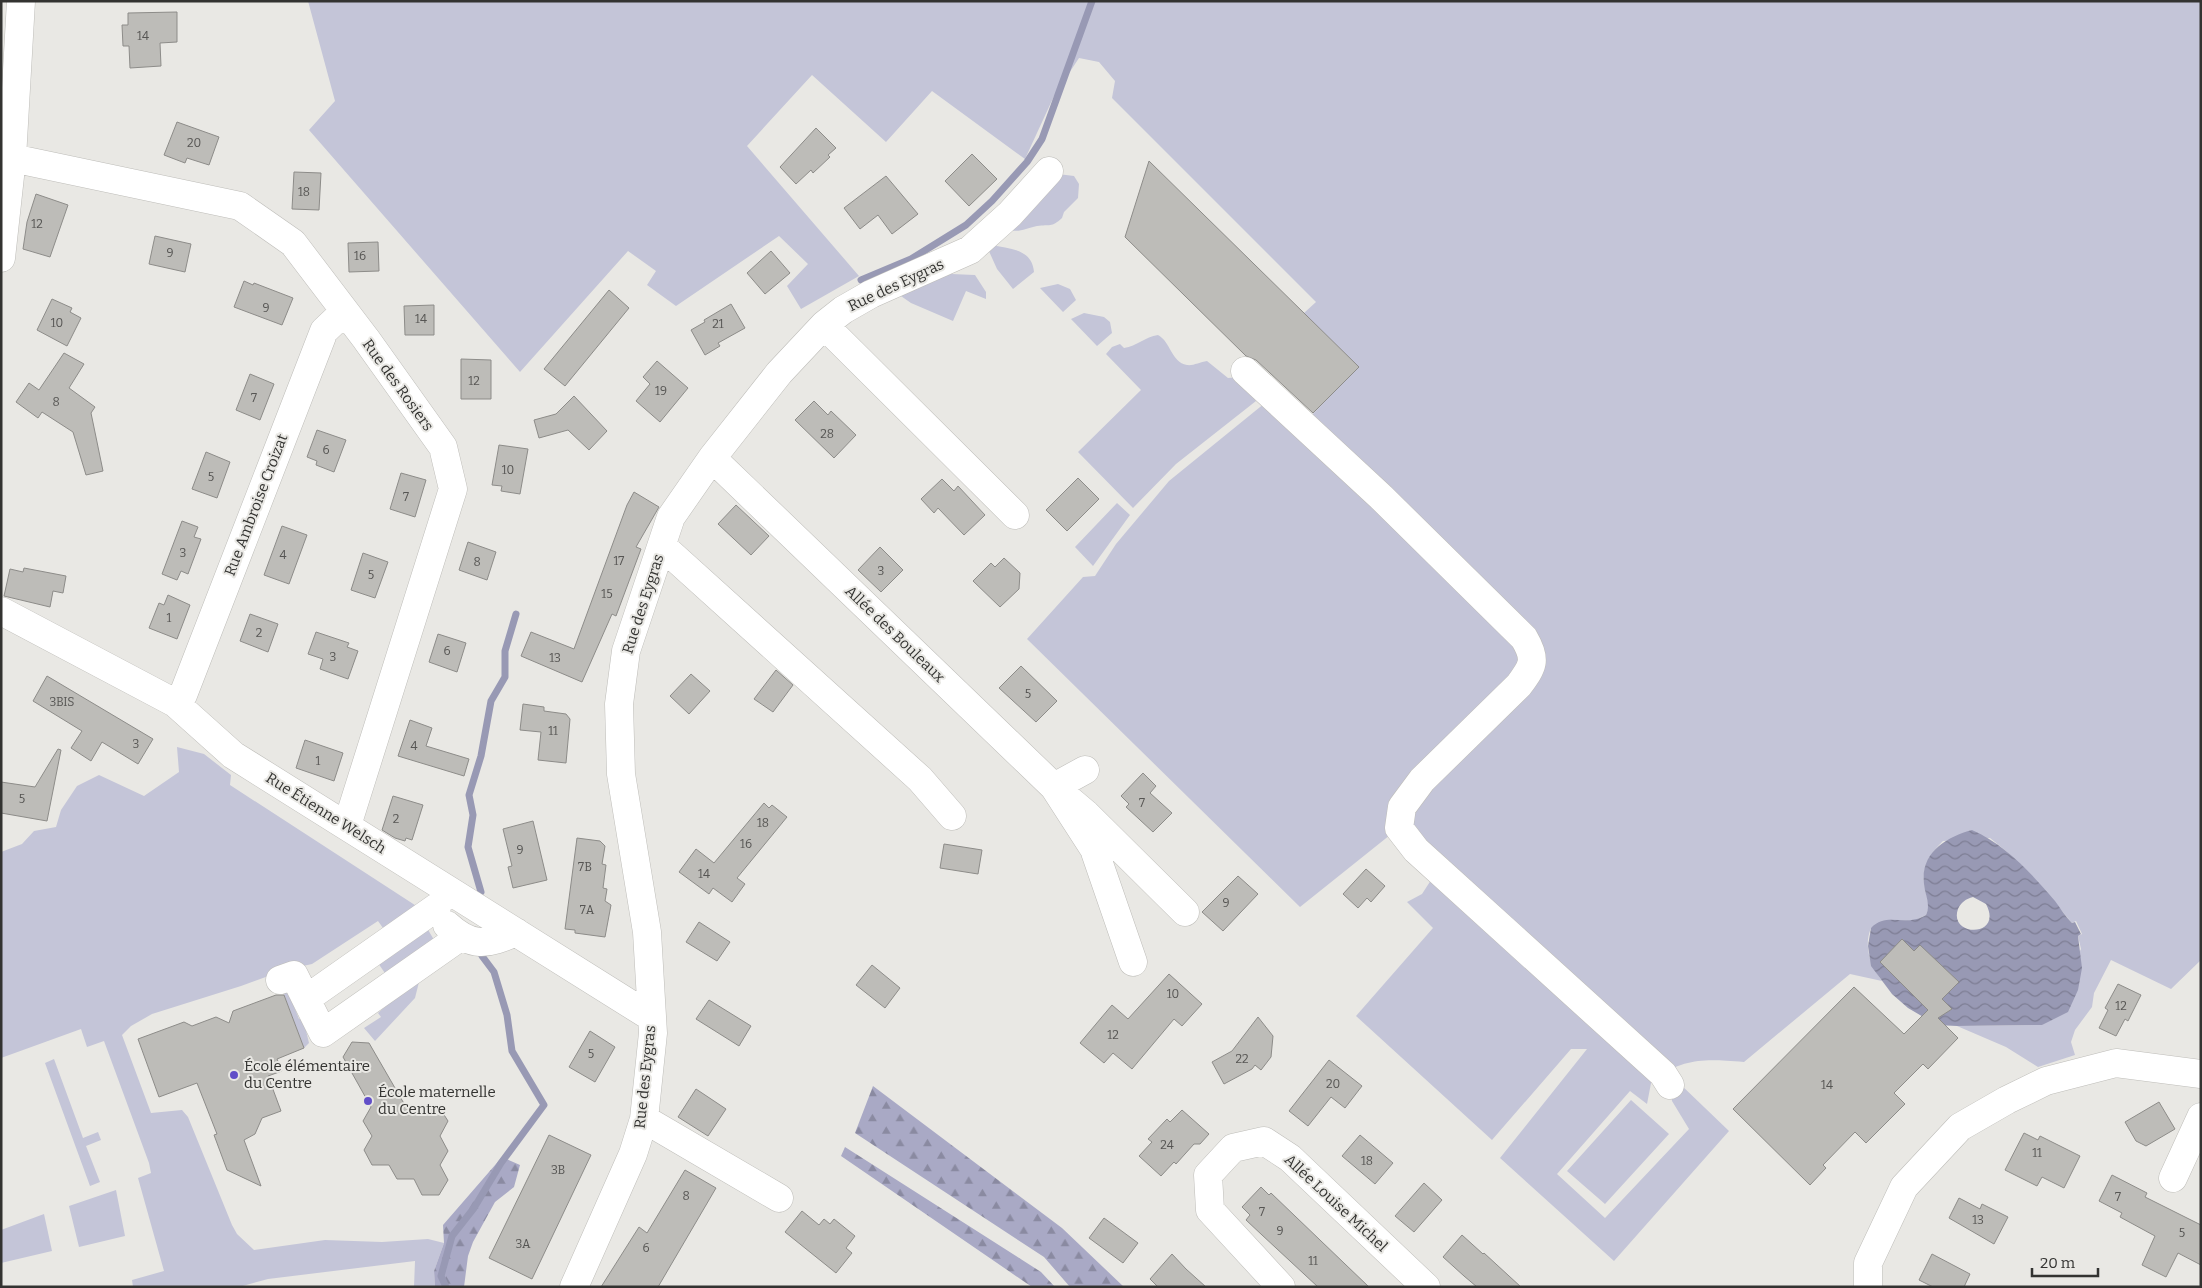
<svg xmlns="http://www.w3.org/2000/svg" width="2202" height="1288" viewBox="0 0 2202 1288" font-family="Bitter,serif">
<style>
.green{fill:#c4c5d8}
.forest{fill:url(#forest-firs)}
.water{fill:url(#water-waves);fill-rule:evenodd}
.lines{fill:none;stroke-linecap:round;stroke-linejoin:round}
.stream{stroke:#9899b4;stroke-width:7}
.building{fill:#bdbcb8;stroke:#8d8c89}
.minor-casing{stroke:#bebdb9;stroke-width:29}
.minor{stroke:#fff;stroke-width:28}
.poi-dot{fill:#624fc8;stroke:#e9e8e4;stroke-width:2}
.labels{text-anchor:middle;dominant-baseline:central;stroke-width:4;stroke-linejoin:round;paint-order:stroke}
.number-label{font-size:12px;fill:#565553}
.street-label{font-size:15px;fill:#333331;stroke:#e9e8e4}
.poi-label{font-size:15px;fill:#333331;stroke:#e9e8e4;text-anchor:start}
</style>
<defs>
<pattern id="forest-firs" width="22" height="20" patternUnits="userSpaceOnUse" patternTransform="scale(1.25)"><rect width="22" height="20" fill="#a9a9c5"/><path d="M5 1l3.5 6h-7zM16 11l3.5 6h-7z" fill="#8a8aa1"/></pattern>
<pattern id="water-waves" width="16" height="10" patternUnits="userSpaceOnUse" patternTransform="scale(1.25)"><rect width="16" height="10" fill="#9899b4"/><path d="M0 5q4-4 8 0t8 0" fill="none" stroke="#7d7d93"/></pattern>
</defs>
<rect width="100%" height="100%" fill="#e9e8e4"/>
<path class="green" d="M308 1H2201V960L2171 989 2111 960 2094 993 2092 1007 2075 1030 2071 1042 2075 1055 2038 1067 2006 1047 1957 1026 2042 1025 2081 949 2078 936 2082 934 2076 921 2072 923 2034 878 2006 851 1990 838 1943 841C1931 853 1922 865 1924 883 1925 895 1932 904 1926 915L1914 921 1897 920 1871 928C1863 947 1871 966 1882 981L1850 974 1744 1062C1702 1059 1690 1058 1652 1078L1647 1104 1630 1091 1557 1174 1605 1218 1689 1129 1672 1101 1670 1085 1679 1083 1729 1131 1614 1261 1500 1158 1587 1049H1571L1492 1140 1356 1016 1433 928 1407 902 1422 894 1433 877 1395 831 1300 907 1027 639 1083 577 1095 576 1116 544 1169 481 1265 403 1309 418 1358 367 1304 313 1316 302 1112 98 1115 81 1099 62 1079 58 1054 96 1025 159 932 91 886 142 812 75 747 146 859 276 801 309 787 286 808 264 779 236 676 306 647 285 656 271 628 251 520 372 309 130 335 101Z
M1058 174 1074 176 1079 184 1078 198 1064 212 1062 218C1051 228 1050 224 1037 226 1024 229 1017 234 1003 228Z
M991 245C1011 249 1032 249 1034 272L1013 289 997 269 988 249Z
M951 274 975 275 986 292V299L966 291 953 321 911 303 898 294Z
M1058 284 1070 289 1076 300 1063 312 1040 288Z
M1084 313 1104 317 1110 322 1112 333 1097 346 1071 319Z
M1158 335C1171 342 1171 362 1187 365 1193 366 1200 362 1207 361L1228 378 1239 377 1256 401 1176 464 1133 508 1078 452 1141 390 1106 354 1112 347 1120 344 1124 348C1137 346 1145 337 1158 335Z
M1117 503 1130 515 1093 566 1075 547Z
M177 747 204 754 231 775 230 785 421 909 388 935 378 921 312 964 285 970 241 986 152 1014 131 1026 122 1035 151 1113 182 1110 188 1117 232 1225 237 1234 254 1250 325 1240 382 1242 428 1239 444 1243 434 1271 435 1287H414L415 1261 268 1279 239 1287H133L132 1280 164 1271 138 1178 151 1173 149 1163 104 1041 87 1047 81 1029 1 1058V852L22 844 34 831 56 827 61 810 77 786 99 775 144 796 179 772Z
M427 928 437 945 389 979 378 963Z
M433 963 419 982 415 998 375 1041 364 1028 381 1017 378 1013Z
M285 984 299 1019 303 1018 309 1043 304 1048 283 992Z
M54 1059 83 1138 98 1132 101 1140 86 1146 100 1182 90 1186 45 1063Z
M1631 1100 1669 1134 1605 1204 1567 1171Z
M116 1190 125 1236 79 1247 69 1206Z
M44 1214 52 1251 1 1263V1230Z"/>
<path class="forest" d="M873 1086 1062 1228 1124 1287H1070L1044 1257 855 1133Z
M845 1147 1041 1272 1055 1287H1032L841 1156Z
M502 1157 520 1165 514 1187 495 1202 473 1242 468 1256 464 1287H435L434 1271 444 1243 443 1225Z"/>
<path class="water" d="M1972 830C2006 845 2031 873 2055 901 2061 909 2065 916 2072 923L2075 922 2081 934 2078 936 2082 968 2078 990 2068 1012 2042 1025 1957 1026 1937 1025 1908 1008 1892 994 1871 966 1868 946 1871 928C1888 911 1904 928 1926 915 1931 904 1925 895 1924 884 1920 853 1946 837 1972 830ZM1973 897 1986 904C2004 938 1948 937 1958 909 1961 902 1966 899 1973 897Z"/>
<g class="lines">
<path class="stream" d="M861 280 911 259 966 225 992 201 1027 162 1042 139 1092 1
M481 892 468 847 473 815 469 795 481 756 491 701 505 677V651L516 614
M446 1287 441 1276 452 1236 474 1208 501 1163 544 1105 512 1051 507 1015 494 972 482 956"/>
</g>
<path class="building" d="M177 12V42L160 43 161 66 130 68 129 46H123L122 25H128V13Z
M177 122 219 137 209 165 187 158 185 163 164 155Z
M816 128 836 148 828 155 830 157 813 173 811 170 796 184 780 167Z
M972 154 997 179 969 206 945 181Z
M1149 161 1359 367 1313 413 1256 360 1246 356 1125 237Z
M294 172 321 173 319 210 292 209Z
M886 176 918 214 892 234 878 215 860 229 844 208Z
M36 194 68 205 50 257 23 249 27 222Z
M155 236 191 244 185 272 149 264Z
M378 242 379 271 349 272 348 243Z
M771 251 790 273 765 294 747 273Z
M244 281 253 285 254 283 293 298 282 325 234 307Z
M609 290 629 308 565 386 544 369Z
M52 299 72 308 70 312 81 318 67 346 37 330Z
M731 304 745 328 718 343 720 346 705 355 691 330 705 322 704 320Z
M434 305V335H405L404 306Z
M64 353 84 364 69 388 95 407 91 413 103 471 86 475 73 432 42 412 38 418 16 402 29 383 39 390Z
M461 359 491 360V399H461Z
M657 361 688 388 660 422 636 401 650 384 643 377Z
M250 374 274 384 260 420 236 410Z
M574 396 607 431 589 450 568 430 539 438 534 420 556 414Z
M814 401 828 415 831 411 856 435 834 458 795 420Z
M317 430 346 440 334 472 316 465 317 461 307 457Z
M499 445 528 449 520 494 501 491 502 486 492 485Z
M206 452 230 462 217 498 192 489Z
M401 473 426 480 415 517 390 509Z
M1078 478 1099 499 1067 531 1046 510Z
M942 479 954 491 958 486 985 515 964 535 938 508 934 513 921 499Z
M634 492 659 507 636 547 641 549 616 616 612 614 582 682 521 656 531 632 574 649 627 505Z
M736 505 769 536 751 555 718 524Z
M182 521 198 527 194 537 201 539 188 574 181 571 177 580 162 574Z
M282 526 307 535 289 584 264 575Z
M468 542 496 552 487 580 459 570Z
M880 547 903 570 881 592 858 570Z
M363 553 388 562 375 598 351 590Z
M1004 558 1020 573 1019 589 1000 607 973 581 991 563 995 567Z
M24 568 66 576 63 593 53 591 50 607 4 596 10 569 23 572Z
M168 595 190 605 177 639 149 628 159 603 164 605Z
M250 614 278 624 268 652 240 641Z
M316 632 349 643 347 647 358 651 348 679 320 669 323 659 308 654Z
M438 634 466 643 457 672 429 662Z
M1021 666 1057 701 1036 722 999 688Z
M776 670 793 685 773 712 754 699Z
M691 674 710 691 689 714 670 696Z
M47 676 153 739 138 764 102 742 91 761 71 748 82 731 33 701Z
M523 704 544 707V711L566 714 570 719 566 763 538 760 541 732 520 730Z
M410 720 432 728 426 746 469 759 464 776 398 756Z
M305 740 343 753 334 781 296 768Z
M58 749 61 750 47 821 1 813V782L35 787Z
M1143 773 1156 786 1150 793 1172 813 1153 832 1126 807 1129 804 1121 796Z
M393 796 423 805 412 840 406 838 405 841 395 838 382 830Z
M764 803 769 808 772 805 787 817 737 878 745 884 732 902 713 888 709 894 679 872 696 849 714 863Z
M533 821 547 880 513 888 508 867 512 866 503 829Z
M577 838 600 841 605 846 602 864 606 865 603 888 607 889 605 901 611 905 605 937 575 933V930L565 929Z
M944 844 982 850 978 874 940 868Z
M1366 869 1385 886 1371 902 1367 898 1358 908 1343 894Z
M1238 876 1258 894 1223 931 1202 912Z
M699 922 730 942 717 961 686 942Z
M1902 939 1914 951 1920 945 1959 982 1942 999 1952 1009 1938 1018 1958 1038 1928 1069 1923 1064 1894 1093 1905 1104 1866 1143 1855 1132 1823 1165 1826 1168 1810 1185 1733 1109 1854 987 1904 1034 1928 1010 1880 962Z
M872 965 900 988 885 1008 856 985Z
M1169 974 1202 1004 1182 1026 1174 1019 1132 1069 1113 1053 1104 1063 1080 1043 1112 1005 1128 1019Z
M2118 984 2141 995 2128 1021 2125 1019 2116 1036 2099 1028 2108 1010 2105 1008Z
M276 995H284L304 1048 277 1059 282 1071 268 1076 281 1111 262 1118 255 1134 244 1140 261 1186 227 1170 214 1135 217 1134 197 1083 159 1097 138 1039 184 1022 192 1026 216 1017 229 1023 233 1011Z
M709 1000 751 1026 739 1046 696 1019Z
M1258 1017 1273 1036 1271 1057 1261 1070 1255 1065 1252 1069 1224 1084 1212 1062 1232 1051Z
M590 1031 615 1047 595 1082 569 1067Z
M352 1042 369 1043 406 1107H439L448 1121 440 1136 448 1151 440 1165 448 1180 439 1195H422L414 1179H397L389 1165H372L364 1150 372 1136 363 1121 371 1107 343 1057Z
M1329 1060 1362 1086 1345 1108 1331 1097 1308 1126 1289 1111Z
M696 1089 726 1109 708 1136 678 1117Z
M2159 1102 2175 1129 2146 1146 2136 1141 2125 1122Z
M1182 1110 1209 1134 1200 1144H1194L1176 1164 1174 1162 1161 1176 1139 1156 1152 1142 1148 1139 1167 1119 1170 1122Z
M2024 1133 2038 1140 2040 1136 2080 1156 2064 1188 2042 1177 2037 1186 2005 1170Z
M549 1135 591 1155 532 1279 489 1258Z
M1360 1135 1393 1163 1375 1184 1342 1156Z
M685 1170 716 1188 658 1287H601L639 1227 647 1233Z
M2112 1175 2147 1193 2145 1197 2201 1225V1265L2178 1253 2166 1277 2142 1265 2155 1236 2120 1217 2122 1213 2099 1201Z
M1424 1183 1442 1200 1414 1232 1395 1216Z
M1261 1187 1269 1195 1271 1193 1369 1287H1318L1262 1235 1246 1220 1250 1215 1242 1207Z
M1959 1198 1980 1209 1982 1204 2008 1217 1994 1244 1949 1218Z
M802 1211 819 1225 824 1219 830 1224 834 1219 855 1236 846 1248 852 1253 836 1273 785 1232Z
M1104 1218 1138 1243 1123 1263 1089 1238Z
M1462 1235 1483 1254 1484 1253 1521 1287H1477L1464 1276 1443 1257Z
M1172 1254 1186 1269 1206 1287H1158L1150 1279Z
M1932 1254 1970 1274 1964 1287H1933L1919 1280Z"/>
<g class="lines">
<g class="minor-casing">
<path id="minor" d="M12 158 240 206 293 243 366 339 443 447 453 489 350 816 345 825
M1 258 12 158 21 1
M824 325 1015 515
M1245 371 1381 497 1524 638C1537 660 1533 666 1519 685L1422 780 1402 807 1399 828 1416 850 1663 1074 1670 1085
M712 458 1054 787 1085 770
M662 546 920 779 952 816
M1 611 175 703 233 755 651 1017
M175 703 183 695 324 331 344 312
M447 925C472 948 487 945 516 932
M1133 962 1094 849 1054 787 1086 814 1185 912
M280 980 294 975 323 1033 460 937
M306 999 437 907
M644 1119 779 1198
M2173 1178 2201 1117
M574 1287 633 1154 644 1119 653 1033 651 1000 647 932 621 774 619 704 626 651 671 517 712 458 779 373 824 325 843 310 871 294 970 250 1010 214 1049 171
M1281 1287 1210 1210 1208 1175 1233 1148 1264 1141 1290 1158 1426 1287
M1868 1287V1263L1904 1187 1960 1127 2007 1100 2046 1081 2116 1063 2201 1074"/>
</g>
<use href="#minor" class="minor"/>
</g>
<g class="poi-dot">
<circle cx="234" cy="1075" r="5"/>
<circle cx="368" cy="1101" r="5"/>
</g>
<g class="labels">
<g class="number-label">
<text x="143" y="36">14</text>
<text x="194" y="143">20</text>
<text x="304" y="192">18</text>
<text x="37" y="224">12</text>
<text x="170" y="253">9</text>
<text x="360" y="256">16</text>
<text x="266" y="308">9</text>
<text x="421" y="319">14</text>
<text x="57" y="323">10</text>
<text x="718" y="324">21</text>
<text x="474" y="381">12</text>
<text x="661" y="391">19</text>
<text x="254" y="398">7</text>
<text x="56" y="402">8</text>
<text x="827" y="434">28</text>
<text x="326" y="450">6</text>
<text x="508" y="470">10</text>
<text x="211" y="477">5</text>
<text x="406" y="497">7</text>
<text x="183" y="553">3</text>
<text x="283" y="555">4</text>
<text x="619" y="561">17</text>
<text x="477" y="562">8</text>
<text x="881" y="571">3</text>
<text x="371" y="575">5</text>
<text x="607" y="594">15</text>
<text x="169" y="618">1</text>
<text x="259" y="633">2</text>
<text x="447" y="651">6</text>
<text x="333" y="657">3</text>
<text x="555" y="658">13</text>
<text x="1028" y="694">5</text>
<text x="62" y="702">3BIS</text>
<text x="553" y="731">11</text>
<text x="136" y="744">3</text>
<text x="414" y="746">4</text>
<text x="318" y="761">1</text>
<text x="22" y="799">5</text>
<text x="1142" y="803">7</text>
<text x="396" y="819">2</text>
<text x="763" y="823">18</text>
<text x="746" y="844">16</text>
<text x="520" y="850">9</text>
<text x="585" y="867">7B</text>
<text x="704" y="874">14</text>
<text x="1226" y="903">9</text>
<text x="587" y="910">7A</text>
<text x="1173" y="994">10</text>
<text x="2121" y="1006">12</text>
<text x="1113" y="1035">12</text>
<text x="591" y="1054">5</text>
<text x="1242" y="1059">22</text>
<text x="1333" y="1084">20</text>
<text x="1827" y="1085">14</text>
<text x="1167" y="1145">24</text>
<text x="2037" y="1153">11</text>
<text x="1367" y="1161">18</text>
<text x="558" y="1170">3B</text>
<text x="686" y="1196">8</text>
<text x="2118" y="1197">7</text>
<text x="1262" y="1212">7</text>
<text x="1978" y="1220">13</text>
<text x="1280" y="1231">9</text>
<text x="2182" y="1233">5</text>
<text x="523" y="1244">3A</text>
<text x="646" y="1248">6</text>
<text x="1313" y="1261">11</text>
</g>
<g class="street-label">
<text transform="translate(896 285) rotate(-25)">Rue des Eygras</text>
<text transform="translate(398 385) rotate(54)">Rue des Rosiers</text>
<text transform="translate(256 505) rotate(-69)">Rue Ambroise Croizat</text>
<text transform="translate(643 604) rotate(-72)">Rue des Eygras</text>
<text transform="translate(895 634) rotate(44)">Allée des Bouleaux</text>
<text transform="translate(326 813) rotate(32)">Rue Étienne Welsch</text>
<text transform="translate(645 1077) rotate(-84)">Rue des Eygras</text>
<text transform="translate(1336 1203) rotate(43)">Allée Louise Michel</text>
</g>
<g class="poi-label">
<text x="244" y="1066">École élémentaire<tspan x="244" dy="17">du Centre</tspan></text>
<text x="378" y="1092">École maternelle<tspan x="378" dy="17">du Centre</tspan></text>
</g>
</g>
<rect width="2202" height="1288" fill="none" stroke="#333331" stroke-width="5"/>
<path d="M2032 1268v8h66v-8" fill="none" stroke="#333331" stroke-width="2.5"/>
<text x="2040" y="1268" font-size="15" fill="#333331" stroke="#e9e8e4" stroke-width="4" paint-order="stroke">20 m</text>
</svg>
